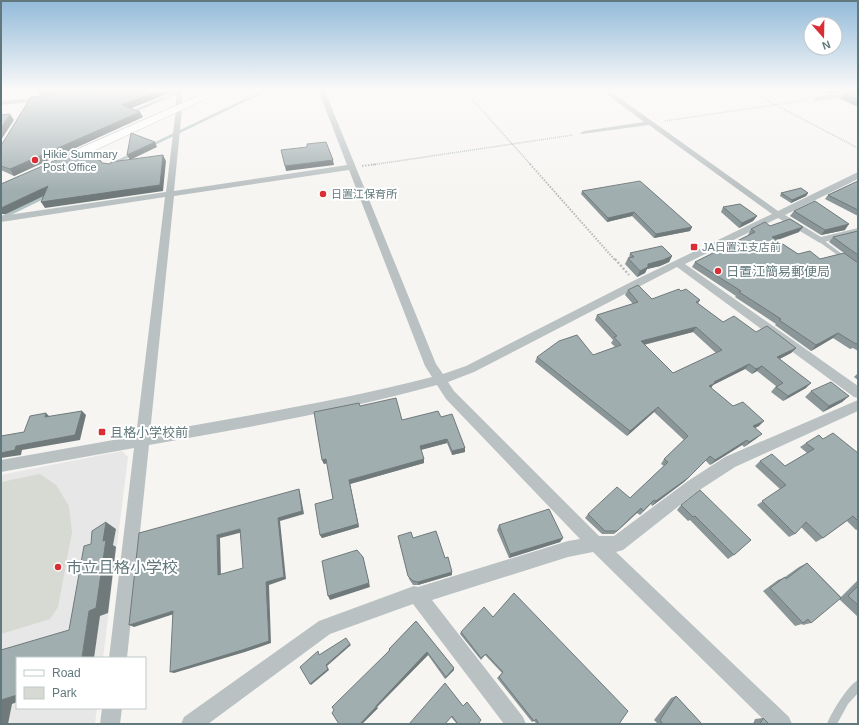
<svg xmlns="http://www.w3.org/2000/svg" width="859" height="725" viewBox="0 0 859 725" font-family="Helvetica,'Noto Sans JP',sans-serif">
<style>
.built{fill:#e6e7e6}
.green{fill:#d7dad2}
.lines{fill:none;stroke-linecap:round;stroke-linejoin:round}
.stream-far1{stroke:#b1c3c3;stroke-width:2.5}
.stream{stroke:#b1c3c3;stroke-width:3.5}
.primary-casing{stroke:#aeb5b7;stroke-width:1}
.path-far2{stroke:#b5babb;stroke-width:1.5;stroke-dasharray:1 1;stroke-linecap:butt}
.path-far1{stroke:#b5babb;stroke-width:2;stroke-dasharray:1.5 1.5;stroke-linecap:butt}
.path{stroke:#b5babb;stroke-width:2.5;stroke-dasharray:2 2;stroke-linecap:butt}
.lane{fill:#bac1c2;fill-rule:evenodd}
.street{fill:#bac1c2;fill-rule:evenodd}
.primary{fill:#fff;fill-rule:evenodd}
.wall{fill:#8a9697;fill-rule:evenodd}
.shaded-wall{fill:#717a7b}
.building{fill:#a1aeb0;stroke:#717a7b;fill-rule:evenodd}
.poi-dot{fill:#db2d34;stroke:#fff;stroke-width:1.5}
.labels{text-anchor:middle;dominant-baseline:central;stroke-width:4;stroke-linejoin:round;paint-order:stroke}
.far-poi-label{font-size:11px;fill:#62787c;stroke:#fff;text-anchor:start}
.poi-label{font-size:13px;fill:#62787c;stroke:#fff;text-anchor:start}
.near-poi-label{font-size:16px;fill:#62787c;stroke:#fff;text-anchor:start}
</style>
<rect width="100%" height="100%" fill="#f6f5f2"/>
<path class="built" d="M122 451 128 457 103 658H17V708H97L95 724H1V475Z"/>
<path class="green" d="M40 474 56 485 69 506 72 532 58 607 50 619 1 634V482Z"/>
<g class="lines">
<path class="stream-far1" d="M132 112 186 89
M150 146 268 89
M114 163 133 154"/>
<path class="stream" d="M1 218 48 195"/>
<g class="primary-casing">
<path id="primary" d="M214 89H227L61 166H53L51 163 53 160Z"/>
</g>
<path class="path-far2" d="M463 89 531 165
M745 89 858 148
M665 121 807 100
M371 165 573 135"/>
<path class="path-far1" d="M530 164 615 260
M362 166 377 164"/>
<path class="path" d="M615 259 629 275"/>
<path class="lane" d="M818 239H822L858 266V270L818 241Z
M858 680V693L848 704 837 724H827C831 713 848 685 858 680Z"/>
<path class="street" d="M176 89H182V109L174 191 347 165 318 89H324L436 364 443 374 466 366 633 281 772 214 649 125 582 134 580 133 584 131 644 122 600 89H607L778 211 858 172V178L856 180 785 215 821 237 858 228V234L820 243 778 218 685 264 858 386V398L854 397 677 267 474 372 448 382 454 391 599 536H614L688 481 725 457 858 400V411L735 467 698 491 623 550 616 552 789 717 792 724H768L593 552 568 557 432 600 523 717 526 724H504L413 604 330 634 208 724H181L184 717 319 621 414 586 418 587 568 541 580 539 446 399 437 385C342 411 245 428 149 445L127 658H109L134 448 1 472V460L136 436 165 197 1 222V216L166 192 176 109ZM349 170 425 366 432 377C339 401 244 416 150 433L174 196Z
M858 91V95L816 101 813 99 816 97Z
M46 97 48 98V100L1 105V101Z
M102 708H122L120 724H100Z"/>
<use href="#primary" class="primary"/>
</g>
<path class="wall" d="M822 89H858L829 94 822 90Z
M174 91 131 108 143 117 14 176 1 170V144Z
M858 92V106H856L840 99 844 94Z
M858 181V216L825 199 828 195Z
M582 191 692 227 690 231 654 238 632 216 607 222 581 194Z
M781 193H808L806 196 791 203 780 196Z
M723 207 757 216 753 221 739 228 721 212Z
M794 211 845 230 821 235 790 216Z
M770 226 799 232 777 240 798 254 820 259 844 253 829 242 833 237 858 231V351L853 348 850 349 833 338 811 351 775 325 776 324 735 297 736 296 692 267 695 262 749 235H748L751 229Z
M630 253 672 256 669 262 660 266 647 269 645 273 637 277 625 264 628 258H629Z
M628 290 652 299 681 291 700 300 698 304 723 322 756 332 796 348 791 353 779 359 806 388 783 401 771 392 776 386 757 371 752 374 745 369 713 385 711 388 733 406 759 426 755 428 757 438 744 447 742 445 710 465 705 460 684 482 652 506 651 504 640 515 637 513 614 534H602L585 518 588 514 630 498 664 466 661 464 664 459 684 440 654 412 627 436 535 362 537 357 593 355 615 347 611 343 613 340 595 320 597 315 633 304 625 295ZM693 332 716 353 673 373 644 345Z
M858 373V380L854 377Z
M811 391 849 396 842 402 823 412 805 397Z
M360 406 402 420 441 417 465 448V452L452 455 447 443 421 450 424 459V463L350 484 359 527 322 538 320 535 333 499 327 463 324 464 322 460Z
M823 439 858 453V529L856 530 847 521 823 538 816 542 801 527 795 534 789 537 757 505 780 489 755 466 760 461 785 466 807 453 800 447 806 443Z
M681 505 751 540 734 555 728 559 690 520 688 521 677 510Z
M499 525 563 538 560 542 509 558 497 530Z
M398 536 413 538 445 558 452 575 418 585H413L409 579Z
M807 563 841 597 858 580V617L839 599 811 623 803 625 802 624 795 626 763 591 778 580 785 577 799 567Z
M493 617 619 724H537L534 721 532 722 497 678 502 673 485 655 481 660 460 634 461 632Z
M416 621 454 668V670L445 679 428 655 377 707 378 708 362 724H339L389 650V649Z
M676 696 702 724H658L654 720 671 698Z
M463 706 478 724H457L451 717 409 724Z
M763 718 769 724H753L755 719Z"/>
<path class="shaded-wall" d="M41 89H100L40 95 37 90Z
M163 89H175L174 91 124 111 122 105Z
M831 89H858V90L829 94Z
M140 112 143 117 14 176 10 169Z
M10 114 14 120 1 140V128Z
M155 142 157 147 130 160 127 155Z
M163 155 166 161 163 191 45 208 41 202Z
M333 160 334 165 286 171 285 166Z
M48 186 52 192 6 214H1V208Z
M808 193 806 196 791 203 792 200Z
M634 212 632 216 607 222 608 218Z
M757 216 753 221 739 228 742 223Z
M849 224 845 230 821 235 825 230Z
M692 227 690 231 654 238 656 234Z
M803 227 799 232 769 243 772 237Z
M672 256 669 262 660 266 647 269 645 273 637 277 640 271 648 264Z
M696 327 693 332 638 346 641 341Z
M838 333 833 338 811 351 816 345Z
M796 348 791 353 772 363 777 357Z
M749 364 745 369 713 385 711 388 709 386 714 382Z
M762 366 757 371 752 374 756 369Z
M811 383 806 388 783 401 788 396Z
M849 396 842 402 823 412 829 406Z
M658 407 654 412 627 436 630 431Z
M82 411 86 415 80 440 22 450 21 455 1 458V453L16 446Z
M46 413 51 418 45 417Z
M764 421 759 426 748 431 753 426Z
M762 434 757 438 744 447 749 442Z
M447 439V443L420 450V446Z
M747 440 742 445 710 465 715 460Z
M465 448V452L452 455V451Z
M710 456 684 482 652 506 656 501Z
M326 459 327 463 324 464 322 460Z
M424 459V463L350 484 359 527 322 538 320 535 349 480Z
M299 489 300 492 304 514 280 521 286 579 269 585 271 643 245 652 174 673 170 672 266 582 278 518Z
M641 508 637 513 614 534 617 531Z
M106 522 116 529 113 545 116 547 108 613 100 616 94 658H83L82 657 89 611Z
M240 529 243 532 220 538 221 578 218 575 217 535Z
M563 538 560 542 509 558 510 554Z
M363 557 370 587 330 600 328 596Z
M452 572V575L418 585V582Z
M173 611 177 613 134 627 129 625Z
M350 644 351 645 327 666 329 670 311 685 310 684 326 665Z
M427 652 428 655 377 707 376 706Z
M454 668V670L445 679 446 677Z
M17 695V702L12 704 8 724H1V700Z
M376 707 378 708 362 724H360Z"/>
<path class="building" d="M111 89H163L122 105 140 112 10 169 1 166V144H2L31 97Z
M858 92V100L844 94Z
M10 114 1 128V115Z
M131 133 155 142 127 155Z
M326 142 333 160 285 166 281 150 307 147V144Z
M77 151 101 161 102 163 110 164 111 162 163 155 160 185 41 202 48 186 1 208V184Z
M640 181 692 227 656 234 634 212 608 218 582 191Z
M858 181V210L828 195Z
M801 188 808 193 792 200 781 193Z
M815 201 849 224 825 230 794 211Z
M740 204 757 216 742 223 723 207Z
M790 219 803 227 772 237 798 254 810 251 820 259 844 253 858 263V322H857L858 323V343L856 344 838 333 816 345 779 320 781 319 739 292 741 291 695 262 755 232 751 229 765 222 770 226Z
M858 231V255L833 237Z
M662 246 672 256 663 260 648 264V267L640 271 628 258 634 257 630 253Z
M638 285 652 299 679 289 681 291 686 289 700 300 696 302 723 322 734 316 756 332 767 326 796 348 777 357 811 383 788 396 776 387 783 383 762 366 756 369 749 364 714 382 715 383 709 386 733 406 743 402 764 421 753 426 762 434 749 442 747 440 715 460 710 456 688 478 656 501 654 500 643 511 641 508 617 531H605L588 514 617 487 630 498 668 462 664 459 688 436 658 407 630 431 537 357 559 341 577 335 593 355 621 345 614 337 617 336 597 315 638 302 628 290ZM696 327 722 350 673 373 641 341Z
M831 382 849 396 829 406 811 391Z
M396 398 402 420 438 411 441 417 452 414 465 448 452 451 447 439 420 446 424 459 349 480 358 524 320 535 315 504 333 499 326 459 322 460 314 412 359 403 360 406Z
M82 411 75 435 16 446 15 450 1 453V436L24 432 30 416 46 413 45 417Z
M833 433 858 453V521L853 516 823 538 806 522 795 534 762 501 786 485 760 461 772 454 785 466 814 449 806 443 819 435 823 439Z
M299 489 302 511 278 518 284 577 266 582 269 641 242 650 170 672 173 611 129 625 139 533ZM240 529 243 568 218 575 217 535Z
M700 490 751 540 734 555 695 516 693 517 681 505Z
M549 509 563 538 510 554 499 525Z
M106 522 103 541 106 540 96 608 89 611 82 657H83V658H17V695L1 700V650L69 630 84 546 91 544 92 531Z
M436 531 445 558 448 557 452 572 418 582 413 581 408 576 398 536 411 532 413 538Z
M357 550 363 557 369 583 328 596 322 561Z
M807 563 841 598 811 623 808 619 803 623 770 588 785 577 786 579Z
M858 586V605L848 596Z
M514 593 628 711 619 724H539L536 719 534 721 499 677 503 672 486 654 481 658 461 632 484 607 493 617Z
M416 621 454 668 446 677 427 652 376 706V707L360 724H339L332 713 334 710 332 707 390 650 389 649Z
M346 638 350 644 326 665 328 669 310 684 300 667 318 651 319 655Z
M445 683 463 706 467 702 481 720 478 724H458L452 716 445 724H409Z
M676 696 702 724H663L660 720Z
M763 718 769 724H760Z"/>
<linearGradient id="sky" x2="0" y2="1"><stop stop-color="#92bad9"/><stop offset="0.47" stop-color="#fbfaf9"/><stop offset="1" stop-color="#fbfaf9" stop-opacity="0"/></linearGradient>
<rect width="859" height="191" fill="url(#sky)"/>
<g class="poi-dot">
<circle cx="35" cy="160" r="4"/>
<circle cx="323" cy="194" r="4"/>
<rect x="690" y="243" width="8" height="8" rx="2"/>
<circle cx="718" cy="271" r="4"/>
<rect x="98" y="428" width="8" height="8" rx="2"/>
<circle cx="58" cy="567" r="4"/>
</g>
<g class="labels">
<g class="far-poi-label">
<text x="43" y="154">Hikie Summary<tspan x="43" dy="13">Post Office</tspan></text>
<text x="331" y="194">日置江保育所</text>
<text x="702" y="247">JA日置江支店前</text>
</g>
<g class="poi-label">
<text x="726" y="271">日置江簡易郵便局</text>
<text x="110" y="432">且格小学校前</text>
</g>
<g class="near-poi-label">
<text x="66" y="567">市立且格小学校</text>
</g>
</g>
<rect width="859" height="725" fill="none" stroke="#62787c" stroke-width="4"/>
<rect x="16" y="657" width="130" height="52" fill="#ffffff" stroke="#c0c9cb"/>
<rect x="24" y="670" width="20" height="6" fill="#ffffff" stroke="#c0c9cb"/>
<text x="52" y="677" font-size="12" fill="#62787c">Road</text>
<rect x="24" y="687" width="20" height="12" fill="#d7dad2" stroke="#c0c9cb"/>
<text x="52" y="697" font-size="12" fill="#62787c">Park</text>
<g transform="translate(823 36) rotate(160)"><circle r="19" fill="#ffffff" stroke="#c0c9cb"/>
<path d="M0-3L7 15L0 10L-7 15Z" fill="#db2d34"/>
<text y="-6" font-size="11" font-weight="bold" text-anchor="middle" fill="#62787c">N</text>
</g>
</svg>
